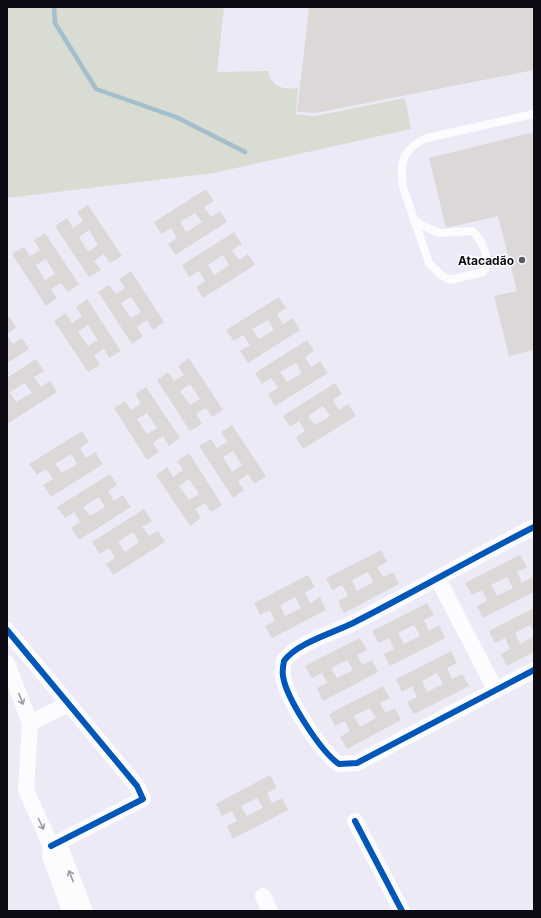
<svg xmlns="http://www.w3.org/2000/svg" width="541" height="918" viewBox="0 0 541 918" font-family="Inter,sans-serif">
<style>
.green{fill:#d9dcd2}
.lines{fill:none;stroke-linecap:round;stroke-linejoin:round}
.stream{stroke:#a3becc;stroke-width:4.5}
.building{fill:#dcd8d8;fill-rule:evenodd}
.service{stroke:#fcfcfe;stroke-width:8}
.minor{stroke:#fcfcfe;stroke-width:16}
.cycleway-casing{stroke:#fff;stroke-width:8}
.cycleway{stroke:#0057b8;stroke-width:6}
.oneway{stroke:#9d9ca1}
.poi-dot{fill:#5c5964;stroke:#fff;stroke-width:1.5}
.labels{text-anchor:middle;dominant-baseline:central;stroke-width:3;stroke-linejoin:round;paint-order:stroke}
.poi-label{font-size:12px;font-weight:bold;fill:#0e0b15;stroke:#fff;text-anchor:end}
</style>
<rect width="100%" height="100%" fill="#eceaf6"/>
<path class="green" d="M7 7H224L217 72 268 71C271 87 283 90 298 88L296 114 315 116 405 98 411 129 214 173 7 198Z"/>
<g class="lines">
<path class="stream" d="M54 7 55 23 96 89 176 117 245 152"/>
</g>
<path class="building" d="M309 7H534V70L316 113 297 112Z
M534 132V350L509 356 494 296 517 291 498 216 446 228 429 158Z
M206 189 214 201 204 207 211 217 220 211 227 222 175 255 168 244 177 238 171 228 161 234 154 222ZM195 213 202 222 186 232 180 222Z
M88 205 122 256 110 263 104 254 94 261 101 270 89 277 55 226 67 218 73 228 83 221 77 212ZM89 230 98 245 88 252 79 237Z
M234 232 242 244 232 250 239 260 248 254 255 265 203 298 196 287 205 281 199 271 189 277 182 265ZM223 255 229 265 214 275 208 265Z
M45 233 79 284 68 292 61 283 51 289 57 298 46 306 12 254 24 247 30 256 40 250 34 240ZM46 259 55 274 45 280 36 265Z
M131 271 164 322 153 330 147 320 137 327 143 336 132 344 98 292 109 285 116 294 125 288 119 279ZM131 297 141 312 131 318 121 303Z
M279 297 286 308 277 314 283 324 293 318 300 330 248 363 240 351 250 345 243 335 234 341 226 330ZM268 320 274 330 259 339 252 329Z
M87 299 121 351 109 358 104 349 94 355 100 365 88 372 54 321 66 313 72 323 82 316 76 307ZM88 325 98 340 88 346 78 332Z
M9 316 16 328 7 334V317Z
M7 335 13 344 22 338 29 349 7 363Z
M307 340 314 351 305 357 311 367 320 361 328 373 275 406 268 394 278 388 271 378 262 384 255 373ZM296 363 302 373 287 382 280 372Z
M189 358 223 410 212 417 206 408 196 414 202 424 190 431 157 380 168 372 174 381 184 375 178 366ZM190 384 200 399 190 405 180 391Z
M36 359 44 371 34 377 41 387 50 381 57 392 7 424V378ZM25 383 32 393 16 402 10 392Z
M335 383 342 394 333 400 339 410 348 404 356 416 303 449 296 437 305 431 299 421 290 427 283 416ZM323 406 330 416 315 425 308 416Z
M146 387 180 438 169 446 163 436 153 443 159 452 147 460 114 408 125 401 131 410 141 404 135 394ZM147 413 157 428 147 434 137 419Z
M232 425 266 476 254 484 248 474 238 481 244 490 233 498 199 446 211 439 217 448 227 442 221 432ZM233 451 242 465 232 472 223 457Z
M82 431 89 442 80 448 86 458 95 452 103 464 51 497 43 485 53 479 46 469 37 475 29 464ZM71 454 77 464 62 473 55 464Z
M189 453 222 505 211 512 205 503 195 509 201 518 190 526 156 475 167 467 173 477 183 470 177 461ZM189 479 199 494 189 500 179 486Z
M110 474 117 485 108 491 114 501 123 495 131 507 79 540 71 528 80 522 74 512 65 518 57 507ZM99 497 105 507 90 516 83 507Z
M144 509 152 521 142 527 149 536 158 531 165 542 113 575 106 564 115 558 109 548 100 554 92 542ZM133 532 139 542 125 552 118 542Z
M381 550 387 562 377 567 383 577 393 572 399 584 344 613 338 601 348 596 342 585 332 590 326 578ZM368 572 373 582 357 591 352 580Z
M520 555 527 567 517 572 522 583 532 577 534 581V592L483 618 477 606 487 601 482 590 472 595 465 583ZM507 577 513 588 497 596 491 585Z
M308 575 315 587 305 592 310 603 320 597 326 610 272 638 265 626 275 621 270 610 260 615 254 603ZM295 597 301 608 285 616 280 605Z
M427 603 434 615 424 620 429 631 439 625 445 638 390 666 384 654 394 649 389 638 379 643 372 631ZM414 625 420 636 404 644 398 633Z
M534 608V632L530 625 515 633 520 644 534 636V652L507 666 501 654 510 649 505 638 495 643 489 631Z
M360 638 367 650 357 655 362 665 372 660 378 672 323 701 317 688 327 683 322 673 312 678 305 666ZM347 660 353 670 337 678 331 668Z
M451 651 457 663 447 668 452 679 462 674 469 686 414 714 407 702 417 697 412 686 402 692 396 679ZM437 673 443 684 427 692 422 681Z
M383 686 390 698 380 703 385 713 395 708 401 720 347 749 340 737 350 731 345 721 335 726 329 714ZM370 708 376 718 360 727 354 716Z
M270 775 277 788 267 793 272 803 282 798 288 810 233 839 227 826 237 821 232 811 222 816 216 804ZM257 798 263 808 247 816 241 806Z"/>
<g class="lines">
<path class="service" d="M414 220 425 227 440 233 472 231C481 238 493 261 483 272L450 280 442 276 429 263 403 187C399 162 403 148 427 138L534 114"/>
<path class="minor" d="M534 527C473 558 414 592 353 623 333 633 297 643 284 661 283 666 282 671 283 676 286 698 321 752 339 764L357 763 534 670
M438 579 495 689
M7 630 137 786 143 799 51 846
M7 663 30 723 26 790 51 846 50 856 70 911
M30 723 69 704
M355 821 402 911
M51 846 62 852 85 911
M263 896 270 911"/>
<g class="cycleway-casing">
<path id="cycleway" d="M534 527C473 558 414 592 353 623 333 633 297 643 284 661 283 666 282 671 283 676 286 698 321 752 339 764L357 763 534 670
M7 630 137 786 143 799 51 846
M355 821 402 911"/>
</g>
<use href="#cycleway" class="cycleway"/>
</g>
<defs><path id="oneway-shaft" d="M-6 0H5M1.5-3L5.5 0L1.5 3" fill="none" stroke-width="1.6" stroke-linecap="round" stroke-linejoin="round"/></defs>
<g class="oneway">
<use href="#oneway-shaft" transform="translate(21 699) rotate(69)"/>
<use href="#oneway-shaft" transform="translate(41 824) rotate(65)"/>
<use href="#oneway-shaft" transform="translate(71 876) rotate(-111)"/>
</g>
<circle class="poi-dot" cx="522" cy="260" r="4"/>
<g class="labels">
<g class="poi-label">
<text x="514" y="260">Atacadão</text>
</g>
</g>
<rect width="541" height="918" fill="none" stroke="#0e0b15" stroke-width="16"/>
</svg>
